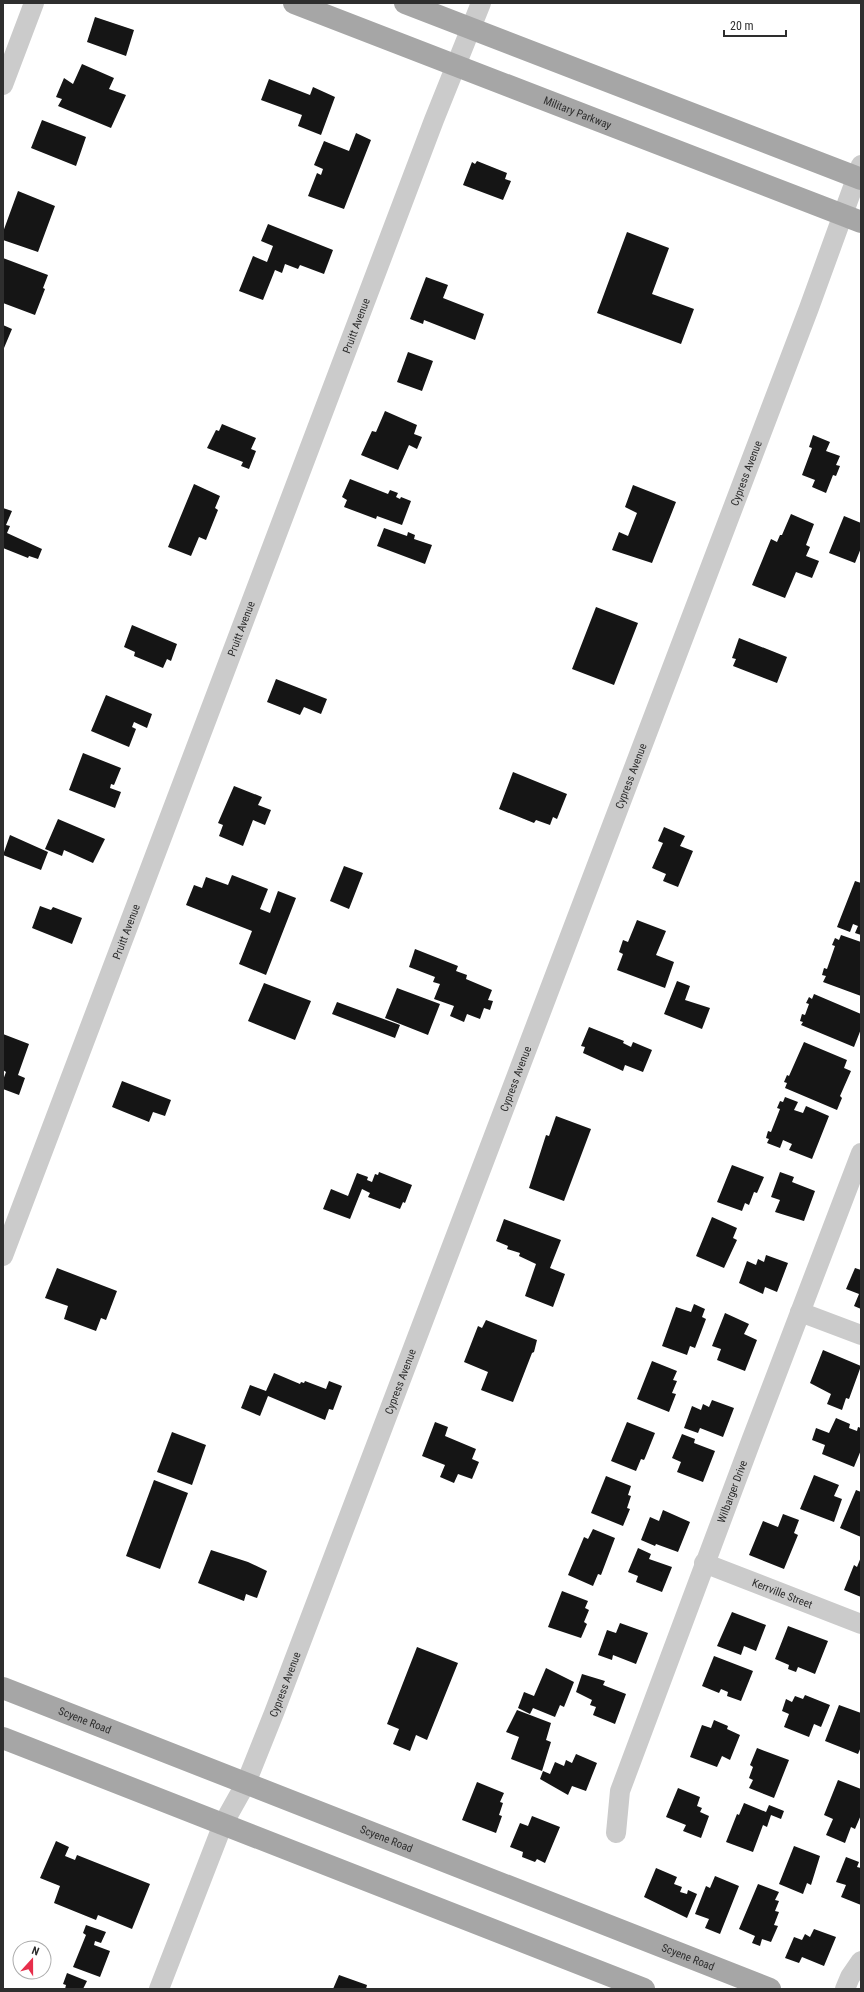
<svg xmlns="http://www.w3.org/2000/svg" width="864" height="1992" viewBox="0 0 864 1992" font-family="'Roboto Condensed',sans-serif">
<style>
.building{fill:#151515}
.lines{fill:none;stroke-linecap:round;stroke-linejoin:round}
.minor{stroke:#cbcbcb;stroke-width:20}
.major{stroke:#a6a6a6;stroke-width:22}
.labels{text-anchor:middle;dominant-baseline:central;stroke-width:4;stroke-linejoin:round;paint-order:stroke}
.street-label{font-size:11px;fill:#2e2e2e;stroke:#fff}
</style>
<rect width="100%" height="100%" fill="#fff"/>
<path class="building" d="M95 17 134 30 126 56 87 42Z
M82 64 114 78 109 89 126 95 111 128 58 106 62 99 56 97 64 78 73 84Z
M269 79 310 95 313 87 335 97 321 135 298 126 302 115 261 100Z
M42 120 86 137 76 166 31 148Z
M356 133 371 140 344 209 308 196 317 173 321 175 323 169 314 165 324 141 349 151Z
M477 161 507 173 505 179 511 181 503 200 463 185 472 162 475 164Z
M18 191 55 206 38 252 3 240V232Z
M268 224 333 250 324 274 300 265 298 269 285 264 282 273 275 270 263 300 239 291 253 256 267 262 273 246 261 241Z
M627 232 669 248 652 294 694 309 681 344 597 313Z
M3 258 48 275 43 288 45 289 35 315 3 303Z
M426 277 448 285 443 298 484 314 475 340 424 320 423 324 410 319Z
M3 325 12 329 4 348 3 347Z
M408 352 433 361 422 391 397 382Z
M385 411 417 425 414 434 422 437 417 449 409 445 398 470 361 455 372 431 376 432Z
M222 424 256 438 251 449 256 451 249 469 241 466 243 462 207 448 216 430 219 431Z
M813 435 830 442 826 451 840 456 836 465 840 466 836 476 833 475 826 493 812 487 815 480 802 475 812 448 809 447Z
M350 479 388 494 390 490 398 493 396 497 400 499 401 497 411 501 402 525 377 516 376 519 344 507 347 500 342 497Z
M194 484 220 496 215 508 218 510 206 540 199 537 191 556 168 547Z
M633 485 676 502 652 563 612 550 619 532 628 536 637 513 625 507Z
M3 508 12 511 6 525 10 526 7 533 42 549 38 559 29 556 28 558 3 548Z
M791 514 814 524 806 545 810 547 806 556 819 561 812 578 796 572 785 598 752 585 771 539 777 542 780 535H782Z
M844 516 861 523V548L855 563 829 553Z
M384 528 407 536 408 532 415 535 414 539 432 545 425 564 377 546Z
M596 607 638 623 614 685 572 669Z
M132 625 177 644 171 661 167 659 163 668 134 656 135 652 124 647Z
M739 638 787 657 777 683 733 666 736 659 732 658Z
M276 679 327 699 321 714 304 707 300 715 267 702Z
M106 695 152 714 147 728 134 722 132 727 136 729 129 747 91 731Z
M83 753 121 768 114 785 111 784 110 788 121 792 115 808 69 790Z
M513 772 567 794 557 819 553 817 550 825 536 820 534 823 499 809Z
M234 786 262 797 258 805 271 810 265 825 253 820 243 846 219 836 223 825 218 823Z
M58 819 105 839 93 863 64 850 62 856 45 849Z
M664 827 685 836 680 846 693 851 678 887 663 881 666 874 652 868 663 843 658 841Z
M10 835 48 852 41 870 3 855Z
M344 866 363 873 349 909 330 901Z
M232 875 268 889 260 909 270 913 278 891 296 898 266 975 239 964 252 931 186 905 194 885 202 888 206 877 228 885Z
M855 881 861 883V935L855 933 858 926 853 924 850 932 837 927Z
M40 906 51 910 53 907 82 918 72 944 32 928Z
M637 920 666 931 656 955 674 962 665 988 617 970 623 954 619 952 623 940 628 942Z
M841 935 861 942V996L823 982 826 976 822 975 824 968 827 969 835 946 832 945 835 938 839 940Z
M415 949 458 966 456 971 467 975 466 979 492 990 488 1000 493 1001 490 1010 484 1008 480 1019 467 1014 464 1022 450 1016 454 1006 434 999 440 984 433 982 435 977 409 967Z
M677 981 690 986 685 1000 710 1008 702 1029 664 1014Z
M264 983 311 1001 295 1040 248 1021Z
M397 988 440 1004 428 1035 385 1018Z
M814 994 861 1014V1029L854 1047 801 1025 803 1022 800 1021 802 1014 805 1015 809 1004 806 1003 809 997 812 999Z
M337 1002 400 1025 395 1038 332 1014Z
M589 1027 624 1041 623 1043 631 1047 633 1042 652 1050 643 1072 625 1065 623 1071 583 1053 585 1047 581 1046Z
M3 1034 29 1044 18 1075 25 1078 19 1095 3 1089V1080L6 1072 3 1070Z
M804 1042 847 1060 844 1068 851 1071 840 1096 842 1098 837 1110 785 1088 787 1083 784 1082 787 1075 789 1076Z
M122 1081 171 1100 165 1116 153 1112 149 1122 112 1107Z
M785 1097 798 1102 794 1110 803 1113 806 1106 829 1116 812 1159 789 1150 792 1144 783 1140 780 1148 767 1143 769 1139 766 1138 768 1131 771 1132 780 1109 777 1108 780 1101 783 1102Z
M556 1116 591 1129 564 1201 529 1188 546 1135 549 1136Z
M732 1165 764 1177 757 1193 754 1192 749 1205 745 1203 742 1211 717 1202Z
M379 1172 412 1185 405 1203 403 1202 400 1209 368 1197 370 1193 362 1189 350 1219 323 1209 331 1189 348 1196 357 1173 368 1177 367 1180 372 1182 375 1174 378 1175Z
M780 1172 794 1177 792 1182 815 1191 804 1221 775 1212 780 1200 771 1197Z
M712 1217 737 1228 733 1238 737 1240 724 1268 696 1256Z
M504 1219 561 1240 550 1268 565 1274 553 1307 525 1296 536 1264 519 1256 520 1253 507 1249 508 1246 496 1241Z
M766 1255 788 1263 777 1292 765 1287 763 1294 739 1283 747 1261 756 1265 758 1259 764 1262Z
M57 1268 117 1291 106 1320 101 1318 96 1331 64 1319 68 1306 45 1298Z
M855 1268 861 1270V1309L854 1306 859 1294 846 1289Z
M694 1304 705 1309 702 1317 706 1319 695 1348 690 1346 687 1355 662 1346 676 1307 691 1312Z
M725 1313 749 1324 744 1334 757 1340 745 1371 717 1360 721 1349 712 1346Z
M486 1320 537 1340 534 1352 532 1353 513 1402 481 1390 488 1372 464 1362 478 1326 482 1328Z
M823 1350 861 1366 849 1399 846 1398 842 1410 827 1404 831 1394 810 1383Z
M652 1361 677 1371 673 1380 677 1381 672 1393 676 1394 669 1412 637 1399Z
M274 1373 300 1384 301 1382 304 1383 305 1381 326 1389 329 1381 342 1386 333 1410 329 1409 325 1420 268 1396 260 1416 241 1408 250 1385 266 1391Z
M712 1400 734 1408 723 1437 700 1428 698 1433 684 1428 692 1406 701 1410 703 1404 709 1407Z
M836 1418 850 1424 849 1428 857 1431 858 1427 861 1428V1450L854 1467 822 1454 825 1445 812 1440 816 1428 829 1433Z
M435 1422 448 1427 445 1436 476 1449 472 1459 479 1462 472 1479 458 1474 454 1483 440 1477 445 1465 422 1456Z
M627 1422 655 1433 645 1458 644 1460 641 1459 636 1471 611 1461Z
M172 1432 206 1445 192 1485 157 1472Z
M682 1434 695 1439 694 1443 715 1451 703 1482 677 1472 681 1462 672 1458Z
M814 1475 839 1485 834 1496 842 1499 834 1522 800 1509Z
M606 1476 631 1486 628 1495 631 1496 627 1508 630 1509 623 1526 591 1513Z
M154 1480 188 1493 160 1569 126 1556Z
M856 1490 861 1492V1537L840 1528Z
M663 1510 690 1522 678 1552 656 1544 655 1546 641 1540 650 1517 659 1521Z
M783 1514 799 1520 794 1533 798 1535 784 1569 749 1555 763 1521 778 1527Z
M593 1529 615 1538 601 1575 598 1574 593 1586 568 1575 584 1537 588 1539Z
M638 1548 651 1554 649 1559 672 1567 662 1592 636 1582 638 1576 628 1572Z
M211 1550 248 1562 267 1571 257 1598 246 1594 244 1601 198 1583Z
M861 1557V1597L844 1590 854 1565 857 1567Z
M562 1591 588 1601 585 1608 589 1610 584 1622 587 1624 581 1638 548 1627Z
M732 1612 766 1625 756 1651 744 1646 741 1655 717 1646Z
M620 1623 648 1633 636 1664 613 1655 612 1660 598 1655 607 1630 616 1633Z
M788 1626 828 1641 815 1674 798 1667 796 1672 788 1669 789 1665 775 1659Z
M417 1647 458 1663 427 1740 416 1735 410 1751 393 1744 399 1729 387 1724Z
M714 1656 753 1671 741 1701 727 1696 728 1692 721 1689 719 1693 702 1686Z
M546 1668 574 1682 564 1707 560 1705 555 1717 533 1708 530 1714 518 1708 524 1692 534 1696Z
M582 1674 605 1681 603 1685 626 1694 615 1724 593 1715 596 1707 590 1705 592 1700 576 1692Z
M805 1695 830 1705 821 1727 814 1724 809 1737 784 1727 789 1714 782 1711 786 1699 792 1702 795 1696 803 1699Z
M839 1705 861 1713V1747L858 1754 825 1741Z
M517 1710 551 1723 546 1740 551 1742 542 1771 511 1759 519 1737 506 1732Z
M714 1720 728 1726 727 1729 740 1735 730 1760 722 1756 717 1767 690 1757 702 1725 711 1728Z
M757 1748 789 1760 774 1798 749 1788 753 1780 749 1778 753 1767 750 1765Z
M576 1754 597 1763 586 1791 572 1786 568 1795 540 1779 543 1771 550 1774 555 1762 564 1766 566 1760 572 1763Z
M838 1780 861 1789V1815L855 1829 851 1827 845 1843 826 1835 833 1819 824 1815Z
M477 1782 504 1793 500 1802 503 1803 499 1815 502 1816 496 1833 462 1820Z
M678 1788 700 1797 697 1806 702 1808 700 1812 709 1816 701 1838 683 1831 686 1825 666 1817Z
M744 1803 766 1812 769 1805 784 1811 781 1819 771 1815 767 1827 763 1825 753 1852 726 1842 737 1814 739 1815Z
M532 1816 560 1827 545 1863 537 1859 535 1862 522 1857 523 1852 510 1847 520 1823 528 1826Z
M56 1841 69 1847 65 1856 75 1860 77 1855 150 1884 132 1929 98 1915 96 1920 54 1903 60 1886 40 1878Z
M794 1846 820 1856 811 1885 807 1883 803 1894 779 1884Z
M846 1857 859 1862 857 1867 861 1868V1905L841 1897 846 1885 836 1882Z
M656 1868 677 1877 674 1884 682 1887 680 1892 687 1894 688 1890 697 1894 687 1918 644 1897Z
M715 1876 739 1886 720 1934 705 1928 709 1919 695 1914 706 1886 710 1888Z
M758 1884 779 1892 775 1900 779 1901 775 1911 779 1912 774 1925 778 1926 771 1942 762 1939 760 1946 752 1943 755 1936 739 1929Z
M86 1925 106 1932 101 1943 95 1941 94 1945 110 1951 100 1977 73 1967 86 1935 83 1933Z
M814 1929 836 1937 824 1966 802 1957 799 1963 785 1958 794 1937 802 1940 805 1934 810 1937Z
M67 1973 87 1981 83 1989H65L66 1985 63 1984Z
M339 1975 367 1985 366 1989H333Z"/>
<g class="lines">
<g class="minor">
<path d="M3 85 34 3"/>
<path id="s1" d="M3 1256 434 120 481 3"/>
<path d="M800 1312 861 1335"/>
<path id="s2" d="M704 1563 861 1624"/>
<path id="s3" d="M616 1833 620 1791 751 1441 861 1153"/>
<path id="s4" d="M159 1989 223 1824 246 1783 274 1713 809 308 861 165"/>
<path d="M845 1989 850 1977 861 1961"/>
</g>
<g class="major">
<path id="s5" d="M294 3 861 222"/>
<path d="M405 3 861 179"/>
<path id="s6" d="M3 1688 770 1989"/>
<path d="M3 1738 644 1989"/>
</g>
</g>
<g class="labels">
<g class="street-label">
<text stroke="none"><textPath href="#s5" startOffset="304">Military Parkway</textPath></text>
<text stroke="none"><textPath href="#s1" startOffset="995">Pruitt Avenue</textPath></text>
<text stroke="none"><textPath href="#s4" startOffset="1626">Cypress Avenue</textPath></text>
<text stroke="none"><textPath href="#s1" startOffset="671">Pruitt Avenue</textPath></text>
<text stroke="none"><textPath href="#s4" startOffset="1302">Cypress Avenue</textPath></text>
<text stroke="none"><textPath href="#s1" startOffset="347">Pruitt Avenue</textPath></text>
<text stroke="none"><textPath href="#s4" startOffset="978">Cypress Avenue</textPath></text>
<text stroke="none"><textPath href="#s4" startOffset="654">Cypress Avenue</textPath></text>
<text stroke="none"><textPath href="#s3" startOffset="362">Wilbarger Drive</textPath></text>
<text stroke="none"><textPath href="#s2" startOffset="84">Kerrville Street</textPath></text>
<text stroke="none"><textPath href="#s4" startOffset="330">Cypress Avenue</textPath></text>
<text stroke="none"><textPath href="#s6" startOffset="88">Scyene Road</textPath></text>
<text stroke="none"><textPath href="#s6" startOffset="412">Scyene Road</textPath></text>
<text stroke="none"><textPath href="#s6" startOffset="736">Scyene Road</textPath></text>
</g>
</g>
<rect width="864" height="1992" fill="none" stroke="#2e2e2e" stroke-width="8"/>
<g transform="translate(32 1960) rotate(21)"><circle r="19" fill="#ffffff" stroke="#ababab"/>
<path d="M0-3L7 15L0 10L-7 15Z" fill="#e72e4b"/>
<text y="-6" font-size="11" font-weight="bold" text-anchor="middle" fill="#2e2e2e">N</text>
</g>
<path d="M724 30v6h62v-6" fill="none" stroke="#2e2e2e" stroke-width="2"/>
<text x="730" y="30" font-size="12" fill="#2e2e2e" stroke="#ffffff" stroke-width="3" paint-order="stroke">20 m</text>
</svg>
